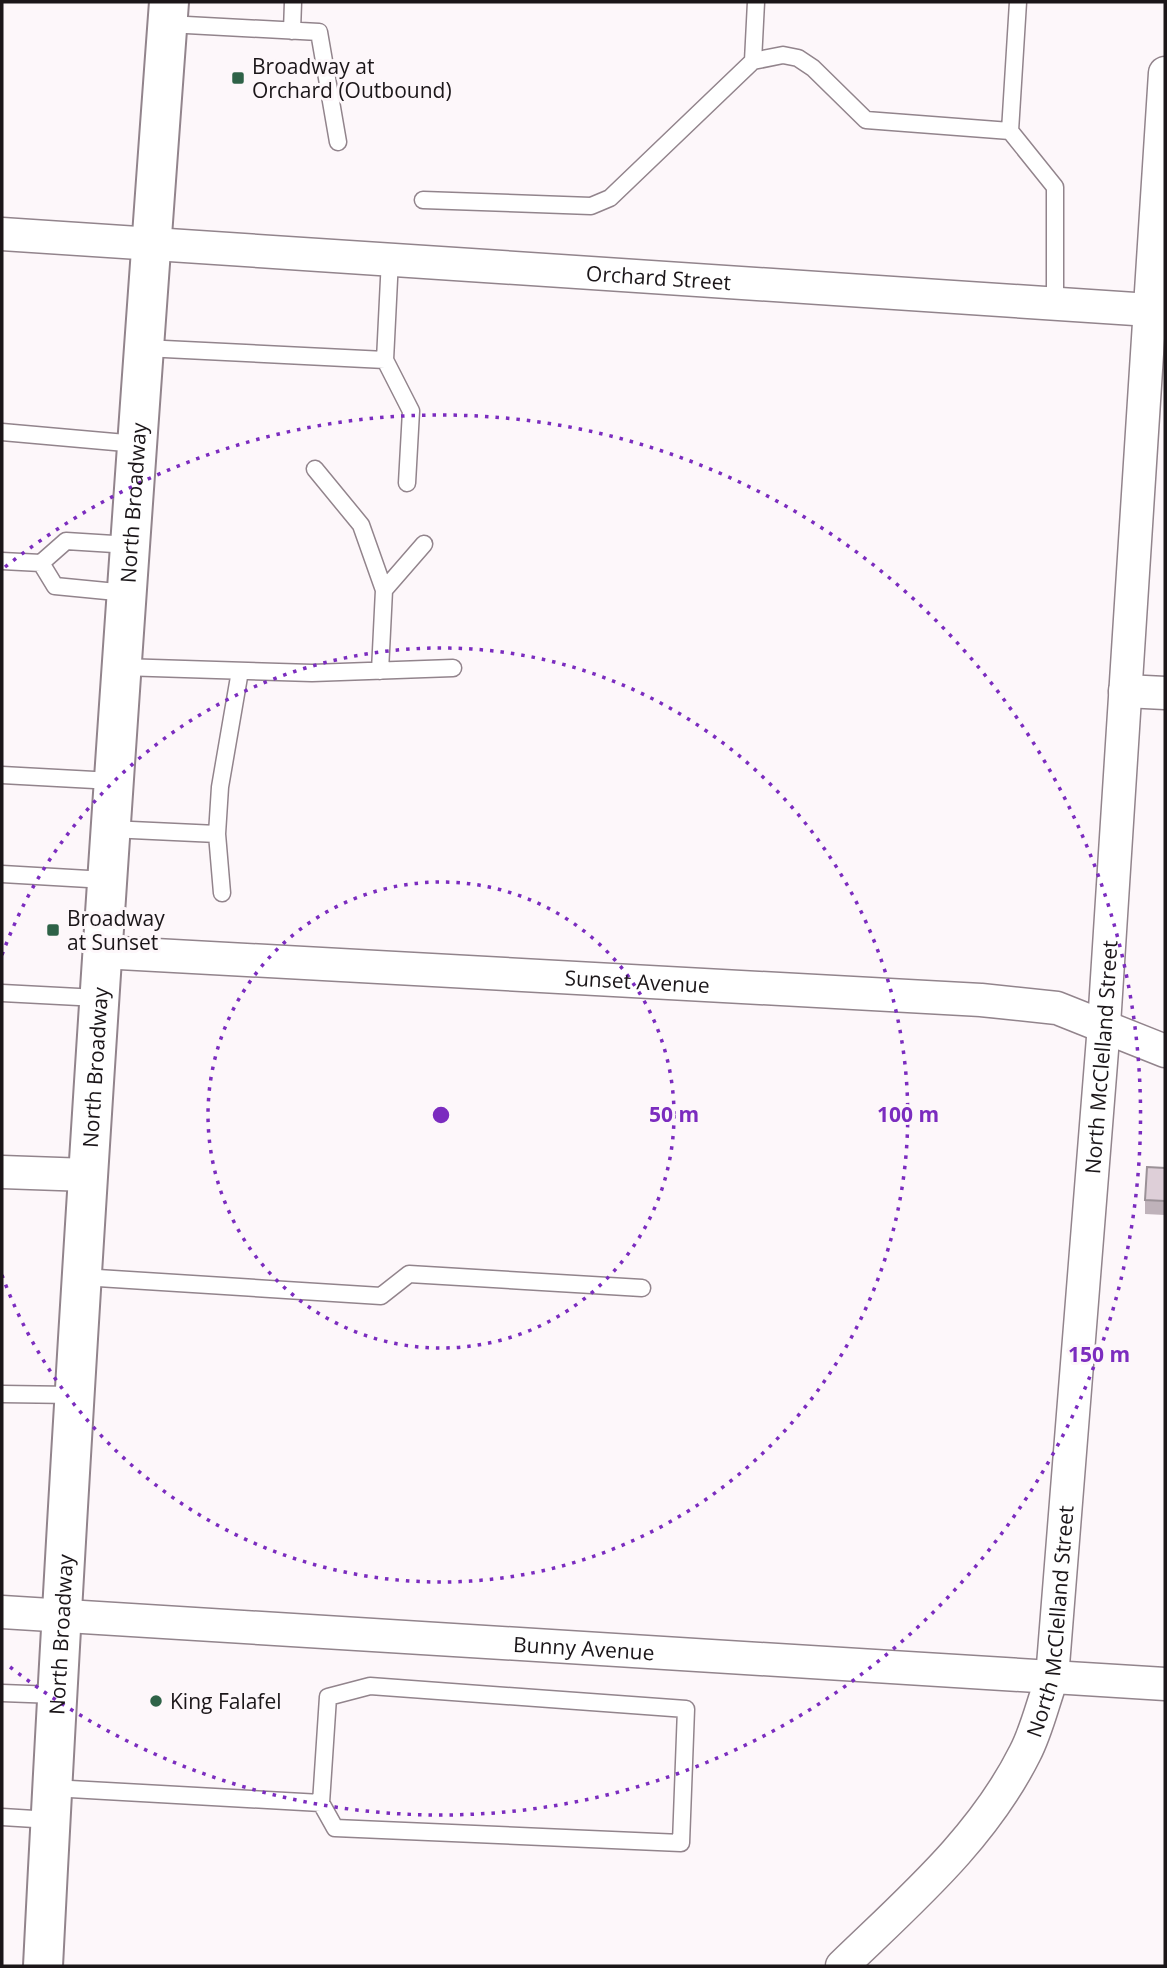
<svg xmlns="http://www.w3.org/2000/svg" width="1167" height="1968" viewBox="0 0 1167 1968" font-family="'Open Sans',sans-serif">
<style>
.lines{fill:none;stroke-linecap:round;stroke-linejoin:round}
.lane-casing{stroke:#92848c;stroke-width:19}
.street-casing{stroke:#92848c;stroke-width:35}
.primary-casing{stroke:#92848c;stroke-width:42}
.lane{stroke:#fff;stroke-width:16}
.street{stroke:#fff;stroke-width:32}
.primary{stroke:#fff;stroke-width:38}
.wall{fill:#bfb2ba}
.building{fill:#decfd8;stroke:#9b9197;stroke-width:2}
.ring{fill:none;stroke:#7b2cbf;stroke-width:3.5;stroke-dasharray:3.5 7}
.poi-dot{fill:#2e6247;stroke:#fdf7fa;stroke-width:2.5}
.labels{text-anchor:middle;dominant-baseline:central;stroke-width:6;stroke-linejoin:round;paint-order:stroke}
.poi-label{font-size:21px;fill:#1b1619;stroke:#fdf7fa;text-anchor:start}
.street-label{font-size:21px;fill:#1b1619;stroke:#fdf7fa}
.centre{fill:#7b2cbf;stroke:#fdf7fa;stroke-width:3.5}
.ring-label{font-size:21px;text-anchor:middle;font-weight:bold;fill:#7b2cbf;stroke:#fdf7fa;stroke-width:6;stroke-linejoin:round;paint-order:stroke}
</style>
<rect width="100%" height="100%" fill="#fdf7fa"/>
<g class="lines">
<g class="lane-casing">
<path id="lane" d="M1018 2 1010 131 1055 187V304
M168 24 319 32 338 142
M292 31 293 2
M753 61 783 55 798 58 813 68 866 120 1010 131
M423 200 591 206 610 198 753 61 756 2
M144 348 385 360 390 259
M385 360 411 411 407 483
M2 432 137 444
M315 469 361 525 384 590 380 671
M2 561 41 563 66 541 130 545
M41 563 55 586 127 593
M384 590 424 544
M121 667 312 673 453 668
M2 775 113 781
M110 829 217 834
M2 874 106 880
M222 893 217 834 220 787 240 671
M2 993 98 998
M82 1277 381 1296 409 1274 642 1288
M2 1394 74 1395
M2 1693 56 1695
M52 1788 321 1803 328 1697 370 1686 686 1709 681 1843 335 1828 321 1803
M2 1817 51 1820"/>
</g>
<g class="street-casing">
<g id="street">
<path id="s1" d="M2 234 1165 311"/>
<path d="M1125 691 1165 693"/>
<path id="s2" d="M101 952 981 1000 1057 1008 1165 1051"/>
<path d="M2 1172 88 1175"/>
<path id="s3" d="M2 1612 1165 1684"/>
<path id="s4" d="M842 1966C909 1901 982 1839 1025 1753 1037 1730 1043 1702 1052 1678L1104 1025 1165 73"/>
</g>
</g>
<g class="primary-casing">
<g id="primary">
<path id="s5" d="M43 1966C76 1311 121 656 169 2"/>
</g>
</g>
<use href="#lane" class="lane"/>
<use href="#street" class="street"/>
<use href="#primary" class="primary"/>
</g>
<path class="wall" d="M1165 1168V1215L1145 1214V1200Z"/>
<path class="building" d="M1147 1167 1165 1168V1201L1145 1200Z"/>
<g class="ring">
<circle cx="441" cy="1115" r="233"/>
<path d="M2 955A467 467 0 1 1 2 1275"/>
<path d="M5 567A700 700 0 1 1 5 1663"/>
</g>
<g class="poi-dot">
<rect x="231" y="71" width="14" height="14" rx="3.5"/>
<rect x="46" y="923" width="14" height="14" rx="3.5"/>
<circle cx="156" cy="1701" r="7"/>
</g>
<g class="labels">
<g class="poi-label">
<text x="252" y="66">Broadway at<tspan x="252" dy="24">Orchard (Outbound)</tspan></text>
<text x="67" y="918">Broadway<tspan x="67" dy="24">at Sunset</tspan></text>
<text x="170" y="1701">King Falafel</text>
</g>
<g class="street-label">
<text stroke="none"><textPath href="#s1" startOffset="658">Orchard Street</textPath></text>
<text stroke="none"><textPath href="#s5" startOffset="1466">North Broadway</textPath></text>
<text stroke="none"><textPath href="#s2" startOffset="537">Sunset Avenue</textPath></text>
<text stroke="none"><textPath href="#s4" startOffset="985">North McClelland Street</textPath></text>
<text stroke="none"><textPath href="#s5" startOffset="900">North Broadway</textPath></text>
<text stroke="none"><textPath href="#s4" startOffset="418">North McClelland Street</textPath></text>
<text stroke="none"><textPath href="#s5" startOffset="332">North Broadway</textPath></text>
<text stroke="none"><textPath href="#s3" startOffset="583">Bunny Avenue</textPath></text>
</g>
</g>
<circle cx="441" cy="1115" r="10" class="centre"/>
<g class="ring-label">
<text x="674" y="1122">50 m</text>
<text x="908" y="1122">100 m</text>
<text x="1099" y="1362">150 m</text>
</g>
<rect width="1167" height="1968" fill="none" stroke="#1b1619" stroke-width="7"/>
</svg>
